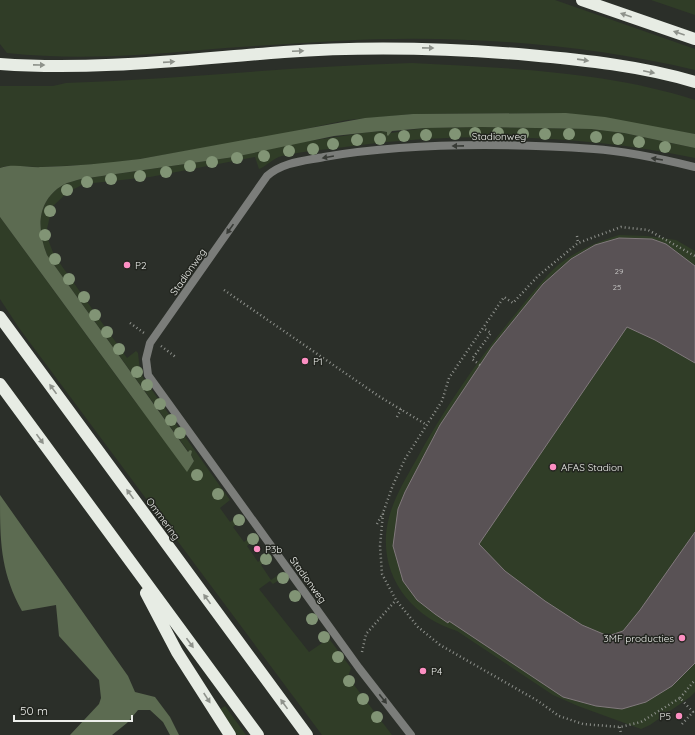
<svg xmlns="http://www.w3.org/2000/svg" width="695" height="735" viewBox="0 0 695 735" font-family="Quicksand,sans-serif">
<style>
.green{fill:#303d27}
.water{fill:#5c6b51}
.building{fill:#595255;stroke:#81797c}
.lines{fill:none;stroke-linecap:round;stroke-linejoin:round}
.path{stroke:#90938e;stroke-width:2.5;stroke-dasharray:1 3;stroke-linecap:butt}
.lane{stroke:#7b7d7a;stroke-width:8}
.highway{stroke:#e7ece4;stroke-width:12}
.tree{fill:#819475}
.oneway{fill:#8e928b}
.oneway2{fill:#383b36}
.poi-dot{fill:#fc8fc2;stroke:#22251f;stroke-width:1.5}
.labels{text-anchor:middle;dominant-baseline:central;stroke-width:3;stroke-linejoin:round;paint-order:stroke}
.number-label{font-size:8px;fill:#c8c8c6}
.street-label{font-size:10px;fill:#edefeb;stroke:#22251f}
.poi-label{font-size:10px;fill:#edefeb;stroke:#22251f;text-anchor:start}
</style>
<rect width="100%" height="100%" fill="#2b2f29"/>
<path class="green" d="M0 0H555L695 49V70C579 43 455 34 336 41 291 44 246 46 201 50 136 56 72 60 7 53L0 44Z
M651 0H695V15Z
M412 63C504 68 606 71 695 100V134L566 113 413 114 347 120 277 135 140 159 104 164 41 167 6 166 0 168V86H53L66 83C181 79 296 66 412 63Z
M480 127 591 129 624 133 695 148V158C580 134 462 131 345 147 325 150 302 151 282 156 273 158 267 166 259 169L255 157 150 177 84 184 68 192 52 207 47 229 49 242 54 255 127 358 136 351 138 353 140 371 144 379 230 500 220 508 230 522 240 515 244 519 233 527 244 542 254 534 257 538 247 546 258 562 269 554 271 558 261 565 271 580 281 573 284 577 273 584 270 581 259 589 309 652 328 639 330 640 351 668 348 677 392 735H322L19 328 0 299V217L134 400 188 469 194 461 193 458 47 255C37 230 36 201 63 185 68 182 75 181 81 179L234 157 296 143 363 133 381 131 391 133 425 128Z
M619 235 647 236 676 240 695 251V692L690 697 650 725 641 729 578 706 553 695 457 631C414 618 383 581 386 535 388 508 402 485 415 462 444 409 479 358 517 312 530 296 542 280 557 266 575 251 597 242 619 235Z
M225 706 246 735H237L220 709Z"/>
<path class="water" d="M566 113 605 117 695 134V148L624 133 591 129 480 127 425 128 392 131 388 136 387 135V132L381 131 334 136 234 157 81 179C75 181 68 182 63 185 36 201 37 230 47 255L188 452 190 450 192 451 191 455 194 461 187 472 0 217V168C13 163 29 168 42 167 75 166 108 163 140 159L365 118 413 114Z
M0 495 128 676 135 692 155 697 170 717 179 735H170L163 722 150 710H138L127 723 112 735H70L99 704 101 698 99 680 59 636 56 605 22 611C0 571 0 540 0 495Z"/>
<path class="building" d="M619 238 652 239 666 244 695 266V363L655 340 627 327 479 544 505 571 545 601 582 625 608 636 623 631 640 610 695 532V663L672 686 646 702 622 709 596 706 563 697 449 621 448 623 435 614 417 600 403 581 393 546 398 509 405 492 440 425 492 347 543 284 571 259 595 245Z"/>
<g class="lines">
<path class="path" d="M577 236 578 243
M224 290 380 397 427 425
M130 323 144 333
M161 346 177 358
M480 365 472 359 491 333 483 328
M397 417 401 409
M377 524 383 513
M362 652 366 634 396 600
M680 698 695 680
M682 724 693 712 680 698 641 722 620 727 583 724 559 716 538 701 440 645 418 627 396 600 382 574 380 546 383 513 393 485 405 459 442 401 449 378 504 297 513 303 538 276 578 243 621 227 648 230 695 256
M620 727 621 735"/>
<path class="lane" d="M411 735 359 668 148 375 146 359 150 343 267 176C283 162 304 161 324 157 412 142 505 143 594 149 627 151 662 159 695 167"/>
<path class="highway" d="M582 0 695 39
M0 64C94 71 190 59 284 52 366 46 447 48 529 55 584 60 642 66 695 82
M0 317 307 735
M0 384 258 735
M146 593 177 652 230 735"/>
</g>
<g class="tree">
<circle cx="475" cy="133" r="6"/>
<circle cx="498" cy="133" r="6"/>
<circle cx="455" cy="134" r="6"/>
<circle cx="523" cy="134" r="6"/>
<circle cx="545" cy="134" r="6"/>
<circle cx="569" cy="134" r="6"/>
<circle cx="426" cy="135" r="6"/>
<circle cx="404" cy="136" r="6"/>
<circle cx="596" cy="137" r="6"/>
<circle cx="380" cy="139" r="6"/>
<circle cx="618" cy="139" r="6"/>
<circle cx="357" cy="140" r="6"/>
<circle cx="639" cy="142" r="6"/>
<circle cx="333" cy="144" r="6"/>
<circle cx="665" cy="147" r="6"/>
<circle cx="313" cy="149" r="6"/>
<circle cx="289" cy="151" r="6"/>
<circle cx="264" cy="156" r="6"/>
<circle cx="237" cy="158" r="6"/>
<circle cx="212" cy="162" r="6"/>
<circle cx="190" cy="166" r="6"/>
<circle cx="166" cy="172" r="6"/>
<circle cx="140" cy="176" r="6"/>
<circle cx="111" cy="179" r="6"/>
<circle cx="87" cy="182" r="6"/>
<circle cx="67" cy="190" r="6"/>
<circle cx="50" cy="211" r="6"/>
<circle cx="45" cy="235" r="6"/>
<circle cx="55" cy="259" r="6"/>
<circle cx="69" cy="279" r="6"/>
<circle cx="84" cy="297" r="6"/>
<circle cx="95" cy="315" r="6"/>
<circle cx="107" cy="332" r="6"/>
<circle cx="119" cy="349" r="6"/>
<circle cx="137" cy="372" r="6"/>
<circle cx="147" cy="385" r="6"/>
<circle cx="160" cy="404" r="6"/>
<circle cx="171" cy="420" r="6"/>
<circle cx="180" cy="433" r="6"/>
<circle cx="197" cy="475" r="6"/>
<circle cx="218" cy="494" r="6"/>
<circle cx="239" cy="520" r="6"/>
<circle cx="253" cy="539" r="6"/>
<circle cx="266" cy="559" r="6"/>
<circle cx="283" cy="578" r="6"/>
<circle cx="295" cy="596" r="6"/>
<circle cx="312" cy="619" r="6"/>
<circle cx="324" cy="637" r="6"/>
<circle cx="338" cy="657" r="6"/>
<circle cx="349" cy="681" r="6"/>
<circle cx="363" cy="699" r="6"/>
<circle cx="377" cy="717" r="6"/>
</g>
<defs><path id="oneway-solid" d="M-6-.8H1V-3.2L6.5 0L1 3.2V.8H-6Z"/></defs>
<g class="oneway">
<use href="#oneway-solid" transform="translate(626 15) rotate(-161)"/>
<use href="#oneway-solid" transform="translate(679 33) rotate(-161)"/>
<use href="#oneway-solid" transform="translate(428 48) rotate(1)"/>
<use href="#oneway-solid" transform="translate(298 51) rotate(-3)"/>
<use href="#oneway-solid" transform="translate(583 60) rotate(8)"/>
<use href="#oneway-solid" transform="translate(169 62) rotate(-4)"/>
<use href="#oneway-solid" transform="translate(39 65) rotate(1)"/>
<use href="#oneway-solid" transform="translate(649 72) rotate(12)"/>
<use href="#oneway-solid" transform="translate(53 389) rotate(-126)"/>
<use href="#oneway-solid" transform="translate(40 439) rotate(54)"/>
<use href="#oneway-solid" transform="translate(130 494) rotate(-126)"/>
<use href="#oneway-solid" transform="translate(207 599) rotate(-126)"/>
<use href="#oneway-solid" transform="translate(190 643) rotate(54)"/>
<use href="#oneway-solid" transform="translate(207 698) rotate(57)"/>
<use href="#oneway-solid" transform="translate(284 704) rotate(-126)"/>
</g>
<g class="oneway2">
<use href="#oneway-solid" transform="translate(458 146) rotate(179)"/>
<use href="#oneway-solid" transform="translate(328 157) rotate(170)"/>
<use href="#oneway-solid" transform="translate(657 159) rotate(-171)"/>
<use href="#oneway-solid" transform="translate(230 229) rotate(125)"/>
<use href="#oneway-solid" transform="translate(383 699) rotate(52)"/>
</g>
<g class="poi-dot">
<circle cx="127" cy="265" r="4"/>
<circle cx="305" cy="361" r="4"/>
<circle cx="553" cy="467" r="4"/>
<circle cx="257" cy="549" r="4"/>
<circle cx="682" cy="638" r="4"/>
<circle cx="423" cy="671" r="4"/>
<circle cx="679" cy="716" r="4"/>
</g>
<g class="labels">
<g class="number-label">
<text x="619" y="271">29</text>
<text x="617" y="287">25</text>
</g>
<g class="street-label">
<text x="499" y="136">Stadionweg</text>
<text transform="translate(188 272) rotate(-55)">Stadionweg</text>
<text transform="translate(163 519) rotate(54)">Ommering</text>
<text transform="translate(308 580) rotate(54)">Stadionweg</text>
</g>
<g class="poi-label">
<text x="135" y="265">P2</text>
<text x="313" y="361">P1</text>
<text x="561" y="467">AFAS Stadion</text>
<text x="265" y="549">P3b</text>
<text x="674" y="638" text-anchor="end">3MF producties</text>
<text x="431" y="671">P4</text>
<text x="671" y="716" text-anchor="end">P5</text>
</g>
</g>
<path d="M14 715v6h118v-6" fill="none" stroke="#edefeb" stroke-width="2"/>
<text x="20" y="715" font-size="12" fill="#edefeb" stroke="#22251f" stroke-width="3" paint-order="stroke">50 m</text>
</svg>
